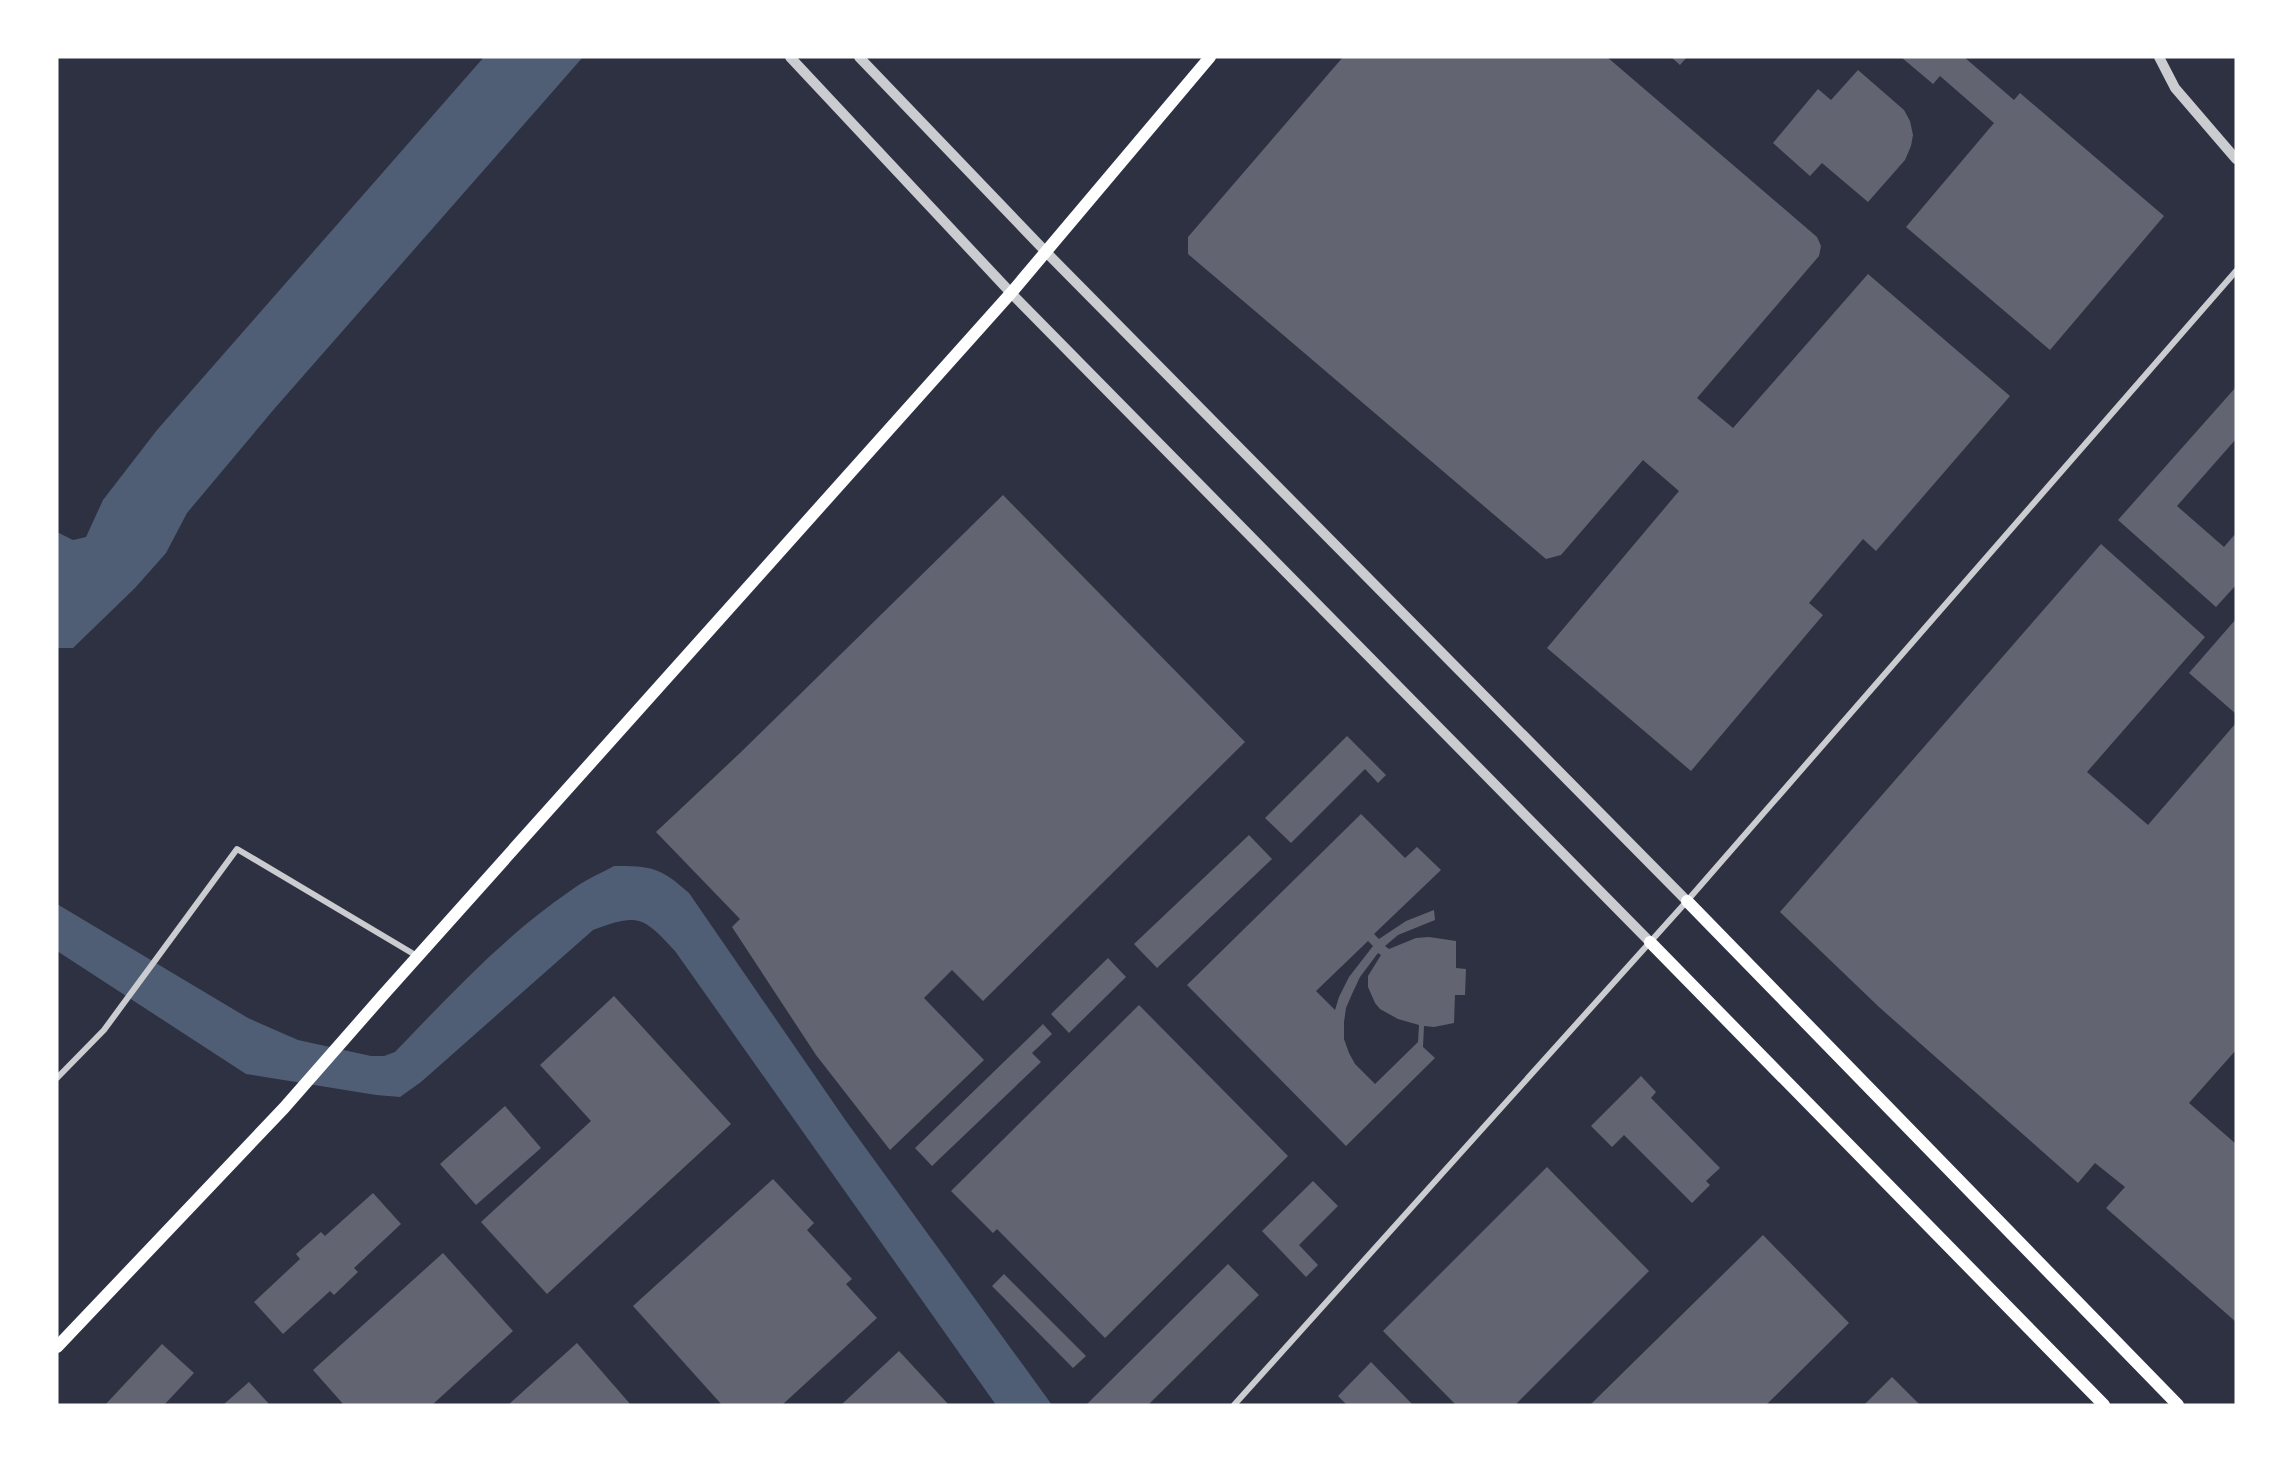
<svg xmlns="http://www.w3.org/2000/svg" width="2293" height="1462" viewBox="0 0 2293 1462" font-family="'Titillium Web',sans-serif">
<style>
.water{fill:#4f5d75}
.building{fill:#626471;fill-rule:evenodd}
.lines{fill:none;stroke-linecap:round;stroke-linejoin:round}
.minor{stroke:#caccd0;stroke-width:6}
.tertiary{stroke:#caccd0;stroke-width:10}
.secondary{stroke:#fff;stroke-width:12}
</style>
<rect width="100%" height="100%" fill="#2d3142"/>
<path class="water" d="M484 57H583L275 408 187 513 166 553 135 588 73 648H57V532L73 540 86 537 103 500 157 430Z
M614 866C651 866 660 867 689 893L846 1121 1052 1405H996L675 951C643 916 638 913 593 930L421 1082 400 1097 376 1095 246 1074 57 951V904L248 1018 298 1040 371 1056H384L395 1052C450 995 504 936 570 891 583 881 599 874 614 866Z"/>
<path class="building" d="M1343 57H1607L1817 237 1821 246 1819 256 1697 398 1733 428 1868 274 2010 396 1876 551 1863 539 1809 603 1823 615 1691 771 1547 648 1679 491 1643 460 1561 555 1546 559 1188 254V237Z
M1671 57H1687L1680 65Z
M1901 57H1964L2014 100 2020 93 2164 216 2050 350 1906 227 1994 123 1940 76 1933 84Z
M1858 70 1904 110 1910 121 1913 135 1911 146 1905 160 1868 202 1822 163 1810 176 1773 143 1818 89 1831 100Z
M2236 387V439L2177 506 2224 547 2236 533V585L2216 607 2118 520Z
M1003 495 1245 742 983 1001 952 970 924 998 984 1060 890 1150 816 1055 732 927 740 919 656 832 740 753Z
M2101 544 2205 637 2087 772 2148 825 2236 723V1050L2189 1103 2236 1144V1322L2106 1208 2125 1187 2095 1163 2078 1183 1879 1007 1780 912Z
M2236 619V714L2189 673Z
M1347 736 1386 775 1378 783 1365 769 1291 843 1265 818Z
M1361 814 1405 858 1417 847 1441 870 1374 934 1379 939 1406 921 1434 910 1435 920 1398 935 1385 946 1389 949 1416 938 1429 937 1456 941V968L1466 969 1465 995H1455L1454 1023 1434 1027 1424 1026 1423 1047 1435 1058 1346 1146 1187 985ZM1368 941 1373 946 1349 977 1339 997 1335 1010 1316 991ZM1378 953 1381 955 1368 976V987L1375 1003 1380 1009 1398 1019 1419 1025 1418 1042 1375 1084 1355 1064 1349 1053 1344 1039V1022L1346 1008 1352 994 1360 977Z
M1249 835 1272 859 1157 968 1134 944Z
M1108 958 1126 977 1069 1033 1051 1014Z
M614 996 731 1124 547 1294 481 1222 591 1121 540 1065Z
M1139 1005 1288 1156 1105 1338 997 1229 993 1233 951 1191Z
M1043 1024 1052 1034 1032 1053 1041 1062 932 1166 915 1148Z
M1641 1076 1656 1092 1651 1098 1720 1168 1706 1181 1710 1185 1692 1203 1624 1135 1612 1147 1591 1126Z
M505 1106 541 1148 476 1205 440 1164Z
M1547 1167 1649 1271 1515 1405H1456L1383 1331Z
M773 1179 814 1223 807 1230 852 1279 846 1284 877 1318 782 1405H722L633 1306Z
M1313 1181 1338 1206 1299 1245 1318 1265 1306 1277 1262 1231Z
M373 1193 401 1224 354 1268 358 1272 334 1295 330 1291 283 1334 254 1302 300 1259 296 1254 321 1232 325 1236Z
M1763 1235 1849 1323 1766 1405H1590Z
M443 1253 513 1331 432 1405H344L313 1370Z
M1228 1264 1259 1295 1148 1405H1086Z
M1004 1274 1086 1356 1073 1368 992 1286Z
M577 1343 631 1405H508Z
M162 1344 194 1373 164 1405H105Z
M899 1351 949 1405H841Z
M1371 1362 1413 1405H1347L1338 1396Z
M1892 1377 1920 1405H1864Z
M249 1382 270 1405H223Z"/>
<g class="lines">
<path class="minor" d="M57 1078 104 1030 237 849 417 956
M1234 1405 1687 901 2236 271"/>
<path class="tertiary" d="M790 57 1011 293 1650 942
M859 57 1046 252 1687 901
M2159 57 2175 88 2236 159"/>
<path class="secondary" d="M1687 901 2178 1405
M1650 942 2104 1405
M57 1347 284 1108 384 994 1011 293 1210 57"/>
</g>
<rect width="2293" height="1462" fill="none" stroke="#ffffff" stroke-width="117"/>
</svg>
